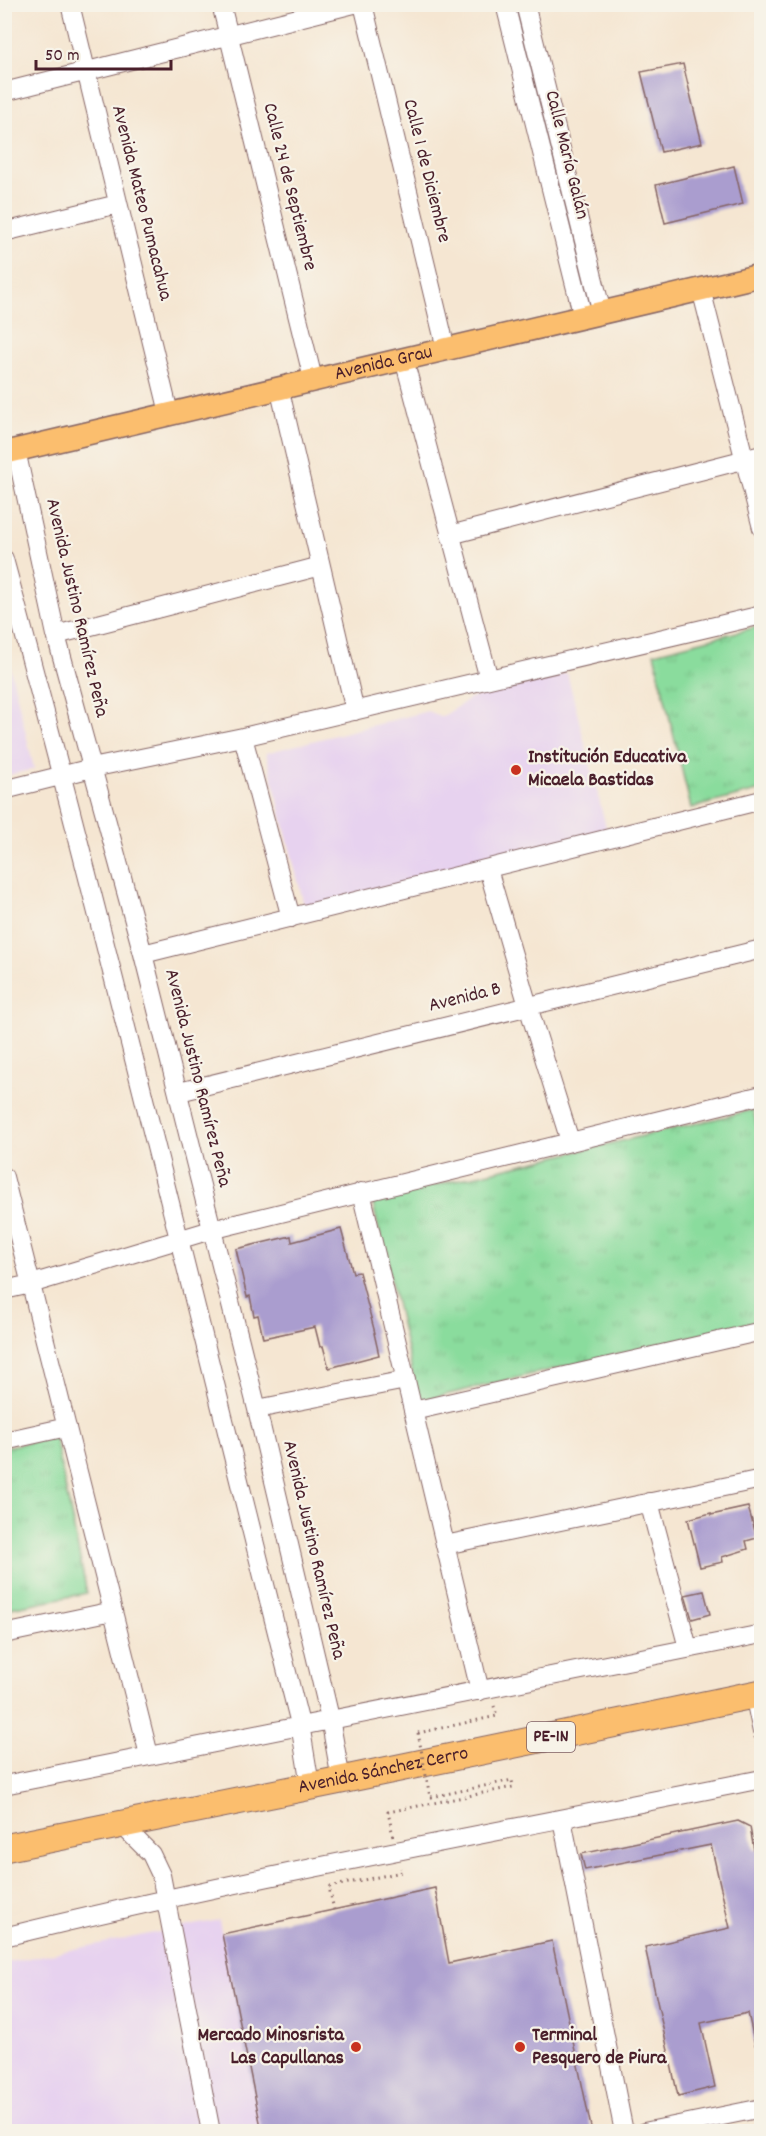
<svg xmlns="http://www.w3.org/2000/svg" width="766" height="2136" viewBox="0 0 766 2136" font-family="Dekko,sans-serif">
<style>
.built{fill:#e7d2ef}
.park{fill:url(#park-tufts);stroke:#6a7e64;stroke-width:1.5}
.building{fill:#aa9dcf}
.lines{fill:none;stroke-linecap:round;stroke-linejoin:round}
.minor-casing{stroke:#866565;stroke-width:20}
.major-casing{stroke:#866565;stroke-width:25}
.highway-casing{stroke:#866565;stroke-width:29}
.path{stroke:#866565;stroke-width:3;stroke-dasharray:1.5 4.5;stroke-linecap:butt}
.minor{stroke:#fff;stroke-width:18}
.major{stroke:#fbbe6e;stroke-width:22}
.highway{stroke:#fbbe6e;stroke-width:27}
.path-bridge{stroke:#866565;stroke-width:3;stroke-dasharray:1.5 4.5;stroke-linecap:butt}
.poi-dot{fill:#c8321e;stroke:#f7f3e8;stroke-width:2}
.labels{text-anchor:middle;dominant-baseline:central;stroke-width:4.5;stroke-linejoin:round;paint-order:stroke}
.shield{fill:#f7f3e8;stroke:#7e5f64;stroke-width:1.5}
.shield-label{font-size:18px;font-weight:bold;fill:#4a1f2b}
.street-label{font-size:20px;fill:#4a1f2b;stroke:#f7f3e8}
.poi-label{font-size:20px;font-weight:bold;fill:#4a1f2b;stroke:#f7f3e8;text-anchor:start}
</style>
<defs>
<pattern id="park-tufts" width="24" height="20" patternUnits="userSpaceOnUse" patternTransform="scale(1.5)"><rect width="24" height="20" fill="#8adc9d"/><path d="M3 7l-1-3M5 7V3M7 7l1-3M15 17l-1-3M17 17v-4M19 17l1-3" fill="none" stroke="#79bc87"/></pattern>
</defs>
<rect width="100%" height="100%" fill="#f7f3e8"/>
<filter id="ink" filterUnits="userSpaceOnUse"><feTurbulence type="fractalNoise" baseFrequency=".0167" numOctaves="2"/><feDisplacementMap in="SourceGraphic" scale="12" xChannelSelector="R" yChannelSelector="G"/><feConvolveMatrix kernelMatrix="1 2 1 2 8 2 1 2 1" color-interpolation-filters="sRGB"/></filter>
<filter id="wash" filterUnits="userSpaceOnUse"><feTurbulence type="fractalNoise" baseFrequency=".008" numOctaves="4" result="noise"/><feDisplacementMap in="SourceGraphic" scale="24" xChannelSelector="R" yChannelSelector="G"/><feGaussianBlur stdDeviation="1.35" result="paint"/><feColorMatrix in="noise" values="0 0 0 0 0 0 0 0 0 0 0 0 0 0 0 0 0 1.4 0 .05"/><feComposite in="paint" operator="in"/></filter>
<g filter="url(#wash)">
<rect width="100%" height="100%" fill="#f5e6d2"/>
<path class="built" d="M5 645 34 769 5 776H4Z
M567 673 607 831 305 909 266 753 428 711 442 717 471 698Z
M219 1920 262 2131 5 2132V1963Z"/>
<path class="park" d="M761 626V790L691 808 654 653Z
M753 1110 762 1147 761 1320 419 1401 372 1200Z
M55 1437 87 1593 5 1609V1447Z"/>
<g id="blocks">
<path class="building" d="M683 64 702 143 661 152 641 72Z
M734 166 743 204 665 223 656 185Z
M341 1229 353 1273 359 1272 375 1333H374L379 1355 329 1368 323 1346 320 1347 315 1327 263 1338 258 1315 254 1316 250 1296 247 1297 236 1249 291 1236 292 1242Z
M748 1507 757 1538 746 1541 748 1549 722 1557 723 1562 700 1567 688 1519 711 1513V1515Z
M704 1591 710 1614 692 1619 685 1595Z
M738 1821 750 1827 754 1850 759 1849 762 1862V2044L755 2045 748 2013 701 2023 715 2087 678 2096 645 1947 730 1928 711 1845 585 1870 581 1854Z
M435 1888 449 1963 552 1941 592 2132H262L222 1934Z"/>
</g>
</g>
<g filter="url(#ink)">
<use href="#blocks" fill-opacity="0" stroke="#866565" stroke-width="1.5"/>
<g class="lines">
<g class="minor-casing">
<path id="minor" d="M70 4 169 413
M221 4 313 379
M363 4 446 349
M505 4 583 317
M525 4 602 313
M4 92 354 4
M4 232 118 204
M701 289 762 528
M404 359 489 679
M279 387 355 711
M16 450 56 635 143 954 257 1409 330 1718 341 1780
M450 535 762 455
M4 559C109 946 202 1336 300 1724L310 1785
M56 635 321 566
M243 737 291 918
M4 790 92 768 243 737 762 615
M488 869 528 1006 570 1141
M143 954 762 800
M179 1092 762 949
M4 1177 149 1755
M361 1192 480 1691
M4 1290 31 1284 211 1230 762 1095
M257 1409 406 1380
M413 1411 762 1331
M4 1441 67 1427
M649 1502 688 1648
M445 1545 762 1479
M4 1634 113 1611
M754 1694 762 1732
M4 1785 762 1634
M562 1819 624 2132
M121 1824 151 1854 161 1875 211 2132
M4 1937C255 1875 509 1830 762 1779
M644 2132 762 2108"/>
</g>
<g class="major-casing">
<g id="major">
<path id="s1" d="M4 453 762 275"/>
</g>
</g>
<g class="highway-casing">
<g id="highway">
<path id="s2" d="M4 1848 341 1780 762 1693"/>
</g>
</g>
<path class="path" d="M418 1733 497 1716 494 1706
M393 1836 388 1812 513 1787 512 1780 432 1797
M334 1910 329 1887 402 1872 401 1868"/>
<use href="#minor" class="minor"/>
<use href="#major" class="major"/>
<use href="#highway" class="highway"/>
<path class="path-bridge" d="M418 1733 430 1797H432"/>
</g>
</g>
<g class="poi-dot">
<circle cx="516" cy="770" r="6"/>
<circle cx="356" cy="2047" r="6"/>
<circle cx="520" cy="2047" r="6"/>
</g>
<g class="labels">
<rect class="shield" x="527" y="1722" width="48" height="30" rx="4.5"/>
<g class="shield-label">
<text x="551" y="1737">PE-1N</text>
</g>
<g class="street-label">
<text transform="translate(566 155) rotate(76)">Calle María Galán</text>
<text transform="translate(426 171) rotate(76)">Calle 1 de Diciembre</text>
<text transform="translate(289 187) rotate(76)">Calle 24 de Septiembre</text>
<text transform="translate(141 203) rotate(76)">Avenida Mateo Pumacahua</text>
<text stroke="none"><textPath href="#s1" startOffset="390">Avenida Grau</textPath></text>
<text transform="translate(76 608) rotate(77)">Avenida Justino Ramírez Peña</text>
<text transform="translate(465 998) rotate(-14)">Avenida B</text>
<text transform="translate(197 1078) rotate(76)">Avenida Justino Ramírez Peña</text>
<text transform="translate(313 1550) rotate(77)">Avenida Justino Ramírez Peña</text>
<text stroke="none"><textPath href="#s2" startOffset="387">Avenida Sánchez Cerro</textPath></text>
</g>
<g class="poi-label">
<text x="528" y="758">Institución Educativa<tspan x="528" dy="23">Micaela Bastidas</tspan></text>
<text x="344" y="2036" text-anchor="end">Mercado Minosrista<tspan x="344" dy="23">Las Capullanas</tspan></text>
<text x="532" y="2036">Terminal<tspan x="532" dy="23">Pesquero de Piura</tspan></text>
</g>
</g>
<rect width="766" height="2136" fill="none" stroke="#f7f3e8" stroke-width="24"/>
<path d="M36 60v9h135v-9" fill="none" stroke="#4a1f2b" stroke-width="3"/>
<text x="45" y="60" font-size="18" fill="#4a1f2b" stroke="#f7f3e8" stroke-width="4.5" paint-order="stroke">50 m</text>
</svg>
